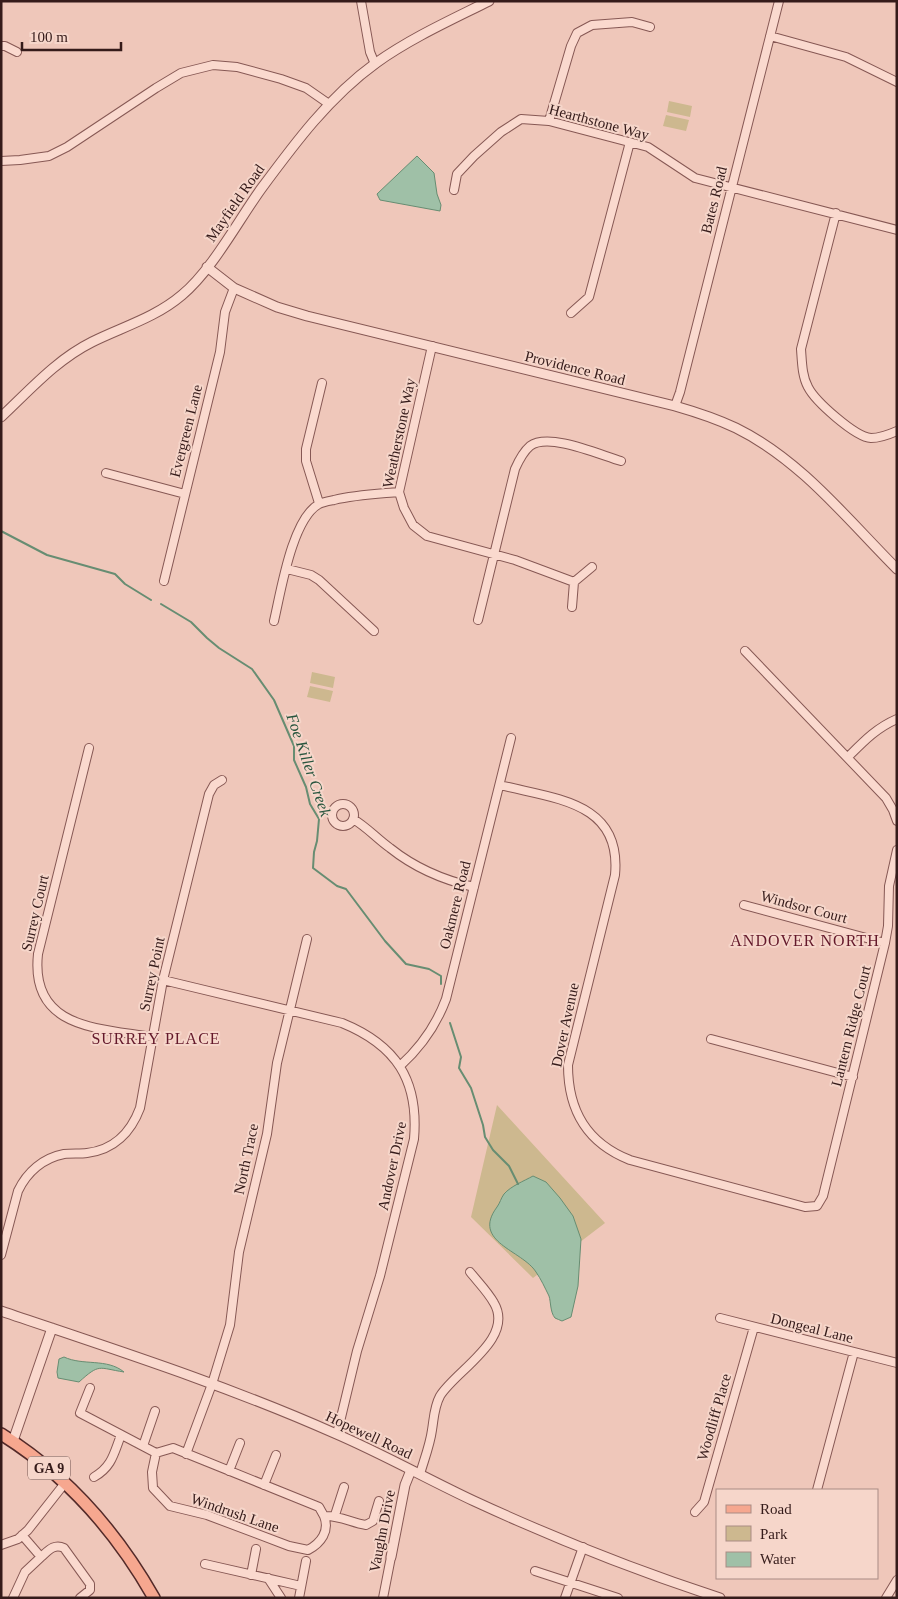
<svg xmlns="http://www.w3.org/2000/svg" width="898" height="1599" font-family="'Times New Roman',serif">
<rect width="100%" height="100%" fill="#efc7ba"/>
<path fill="#cdb88f" d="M 669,101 L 692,106 L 690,117 L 667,112 Z
M 666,115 L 689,120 L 686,131 L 663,126 Z
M 312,672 L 335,677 L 333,688 L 310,683 Z
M 310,686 L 333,691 L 330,702 L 307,697 Z
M 497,1105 L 605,1223 L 533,1278 L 471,1217 Z"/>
<path fill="#9fc0a7" stroke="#678d72" d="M 417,156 L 434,173 L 437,194 L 441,205 L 440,211 L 380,200 L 377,194 Z
M 533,1176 L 546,1182 L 560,1198 L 573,1216 L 581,1239 L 578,1286 L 571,1317 L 562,1321 C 560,1320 557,1319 555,1318 C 550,1312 551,1302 549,1296 C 545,1288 541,1279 536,1272 C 522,1250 471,1242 497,1207 C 500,1203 501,1198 504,1194 C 511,1186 524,1181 533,1176 Z
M 64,1357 C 83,1366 107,1358 124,1372 C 98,1368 100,1363 79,1382 L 58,1378 L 57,1372 L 59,1359 Z"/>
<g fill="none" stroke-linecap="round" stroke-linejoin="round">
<path stroke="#678d72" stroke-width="2" d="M 1,531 L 47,555 L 115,574 L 125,584 L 151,600
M 161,604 L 191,622 L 207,638 L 219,648 L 252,669 L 274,700 L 294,746 L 294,760 L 306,787 L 310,804 L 319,819 L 317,841 L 314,852 L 313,868 L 337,886 L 346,889 L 385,941 L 406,964 L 429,969 L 441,976 L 441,984
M 450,1023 L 461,1057 L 459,1068 L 471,1088 L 483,1125 L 485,1137 L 493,1150 L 509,1166 L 518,1184"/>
<g stroke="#865854" stroke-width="10">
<path id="minor" d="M 361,1 L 370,52 L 375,64
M 770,36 L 846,57 L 897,82
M 1,46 L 5,46 L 17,52
M 549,121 L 571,46 L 577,33 L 592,25 L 632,22 L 650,27
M 1,161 L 20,160 L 49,156 L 67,147 L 156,88 L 181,73 L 213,65 L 237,67 L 281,79 L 306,88 L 329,104
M 454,190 L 457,174 L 474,156 L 501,132 L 521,119 L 549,121 L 648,147 L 695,178 L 897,230
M 836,213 L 801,349 C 802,362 802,376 808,387 C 815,401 855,437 871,438 C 880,438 888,435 897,431
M 571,313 L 589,297 L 630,142
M 432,346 L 399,492 L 404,508 L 413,525 L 427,536 L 515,560 L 574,582
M 675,406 L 680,392 L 779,1
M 106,473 L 185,494
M 319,503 L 306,461 L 306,449 L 322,383
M 287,569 L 311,575 L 319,580 L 374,631
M 164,581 L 220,352 L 225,312 L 234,288
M 572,607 L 574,582 L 592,567
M 478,620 L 515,469 C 519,460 523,452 530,446 C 549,432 600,455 621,461
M 274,621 C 281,591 292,519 319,504 C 323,502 329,501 334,500 C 355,495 377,494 399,492
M 745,651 L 886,798 L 893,810 L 897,821
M 89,748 L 38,954 C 30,1029 98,1028 152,1037
M 848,757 C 863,742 876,728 897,719
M 500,785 C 554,799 622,801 615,875 L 568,1065 C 568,1111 587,1143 630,1160 L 805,1207 L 817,1206 L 823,1196 L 885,943 L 888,926 L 889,886 L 897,850
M332 815a11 11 0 1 1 22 0a11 11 0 1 1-22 0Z
M 353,819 C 367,827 377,839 390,848 C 415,868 443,880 474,887
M 744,905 L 885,943
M 163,980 L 342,1023 C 396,1045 419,1080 414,1139 L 380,1276 L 357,1351 L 337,1434
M 711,1039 L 853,1077
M 400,1066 C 421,1047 436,1026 446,999 L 511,738
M 1,1255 L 18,1191 C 27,1172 43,1158 64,1154 C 72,1153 80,1154 87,1153 C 114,1150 131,1132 140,1108 L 163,980 L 209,794 L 214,785 L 222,780
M 720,1318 L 897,1363
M 90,1388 L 80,1413 L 156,1453
M 143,1446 L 155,1411
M 186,1454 L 212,1384 L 230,1325 L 239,1252 L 267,1134 L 277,1063 L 307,939
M 229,1471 L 240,1443
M 420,1474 C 424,1460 430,1445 432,1430 C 434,1418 434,1407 440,1396 C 455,1371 515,1339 494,1303 C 488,1292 478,1282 470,1272
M 94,1477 C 112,1467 114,1453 121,1435
M 264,1485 L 276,1455
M 817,1490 L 854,1352
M 695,1512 L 704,1502 L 754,1327
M 335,1515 L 344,1487
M 324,1516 C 330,1531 321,1543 308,1550 L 289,1546 L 207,1515 L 170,1506 L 153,1488 L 152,1472 L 156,1453 L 173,1448 L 319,1507 L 324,1516 C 339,1515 352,1523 366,1525 L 373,1521 L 379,1501
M 1,1545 L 18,1539 L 28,1530 L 65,1483
M 41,1557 C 48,1551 54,1543 64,1548 L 90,1584 L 90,1590 L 80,1598
M 205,1564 L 301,1586
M 535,1571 L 618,1598
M 251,1575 L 256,1549
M 268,1578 L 281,1598
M 13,1598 L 25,1572 L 41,1557 L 22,1535
M 299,1598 L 306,1561
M 383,1598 L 391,1557
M 565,1598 L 583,1547
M 886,1598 L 897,1580"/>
</g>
<g stroke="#865854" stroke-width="11">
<path id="tertiary" d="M 207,267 L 234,288 L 277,307 L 307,316 L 675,406 C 696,412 717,419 736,428 C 801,460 847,519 897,569
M 1,417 C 30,390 56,360 92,342 C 122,327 155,318 182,295 C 212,270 238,221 261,189 C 295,143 329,97 376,63 C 411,38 451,20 489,1
M 1,1311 C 113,1349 226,1385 334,1433 C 381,1453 427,1479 474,1501 C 554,1538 637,1571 720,1598
M 13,1441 L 52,1328
M 391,1557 L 405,1485 L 411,1470"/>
</g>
<g stroke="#532a29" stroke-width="14">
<path id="primary" d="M 1,1434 C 67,1475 116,1531 154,1598"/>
</g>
<use href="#minor" stroke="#fad9ce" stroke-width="8"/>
<use href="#tertiary" stroke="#fad9ce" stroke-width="9"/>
<use href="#primary" stroke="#f6a78f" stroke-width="11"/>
</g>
<g text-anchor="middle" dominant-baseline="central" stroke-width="4" stroke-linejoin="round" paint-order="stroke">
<rect fill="#f6d6ca" stroke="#6f534f" stroke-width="1" x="28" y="1456.5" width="42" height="23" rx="4"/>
<g font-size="14" font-weight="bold" fill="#351b1a">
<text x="49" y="1468">GA 9</text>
</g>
<g font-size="15" fill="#351b1a" stroke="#f6d6ca">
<text transform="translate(599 122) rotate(15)">Hearthstone Way</text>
<text transform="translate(714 200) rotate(-76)">Bates Road</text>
<text transform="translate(235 203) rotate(-55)">Mayfield Road</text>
<text transform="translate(575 368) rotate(14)">Providence Road</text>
<text transform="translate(186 431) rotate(-76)">Evergreen Lane</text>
<text transform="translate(399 433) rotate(-78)">Weatherstone Way</text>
<text transform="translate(455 905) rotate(-76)">Oakmere Road</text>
<text transform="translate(804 907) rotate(15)">Windsor Court</text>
<text transform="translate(35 913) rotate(-77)">Surrey Court</text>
<text transform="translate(152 974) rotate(-78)">Surrey Point</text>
<text transform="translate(565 1025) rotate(-78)">Dover Avenue</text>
<text transform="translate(851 1026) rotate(-76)">Lantern Ridge Court</text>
<text transform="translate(246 1159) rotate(-78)">North Trace</text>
<text transform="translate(392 1166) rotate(-78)">Andover Drive</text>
<text transform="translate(812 1328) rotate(14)">Dongeal Lane</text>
<text transform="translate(714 1417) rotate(-74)">Woodliff Place</text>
<text transform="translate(369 1435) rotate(25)">Hopewell Road</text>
<text transform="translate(235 1513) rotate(19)">Windrush Lane</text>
<text transform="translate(382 1531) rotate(-79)">Vaughn Drive</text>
</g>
<g font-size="16" font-style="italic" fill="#28553e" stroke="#f6d6ca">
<text transform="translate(309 765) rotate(71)">Foe Killer Creek</text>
</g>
<g font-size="16" letter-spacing="1" fill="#63182a" stroke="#f6d6ca">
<text x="805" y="940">ANDOVER NORTH</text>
<text x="156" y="1038">SURREY PLACE</text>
</g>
</g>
<rect width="898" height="1599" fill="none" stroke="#351b1a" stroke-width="5"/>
<rect x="716" y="1489" width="162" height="90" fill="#f6d6ca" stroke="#a98b84"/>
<rect x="726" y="1505" width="25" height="8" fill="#f6a78f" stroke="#a98b84"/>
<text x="760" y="1514" font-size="15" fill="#351b1a">Road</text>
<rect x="726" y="1526" width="25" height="15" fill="#cdb88f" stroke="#a98b84"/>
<text x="760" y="1539" font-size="15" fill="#351b1a">Park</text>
<rect x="726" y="1552" width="25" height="15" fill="#9fc0a7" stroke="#a98b84"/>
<text x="760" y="1564" font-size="15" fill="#351b1a">Water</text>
<path d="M22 42v8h99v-8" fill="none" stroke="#351b1a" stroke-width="2.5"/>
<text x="30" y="42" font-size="15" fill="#351b1a" stroke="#f6d6ca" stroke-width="4" paint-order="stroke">100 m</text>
</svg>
